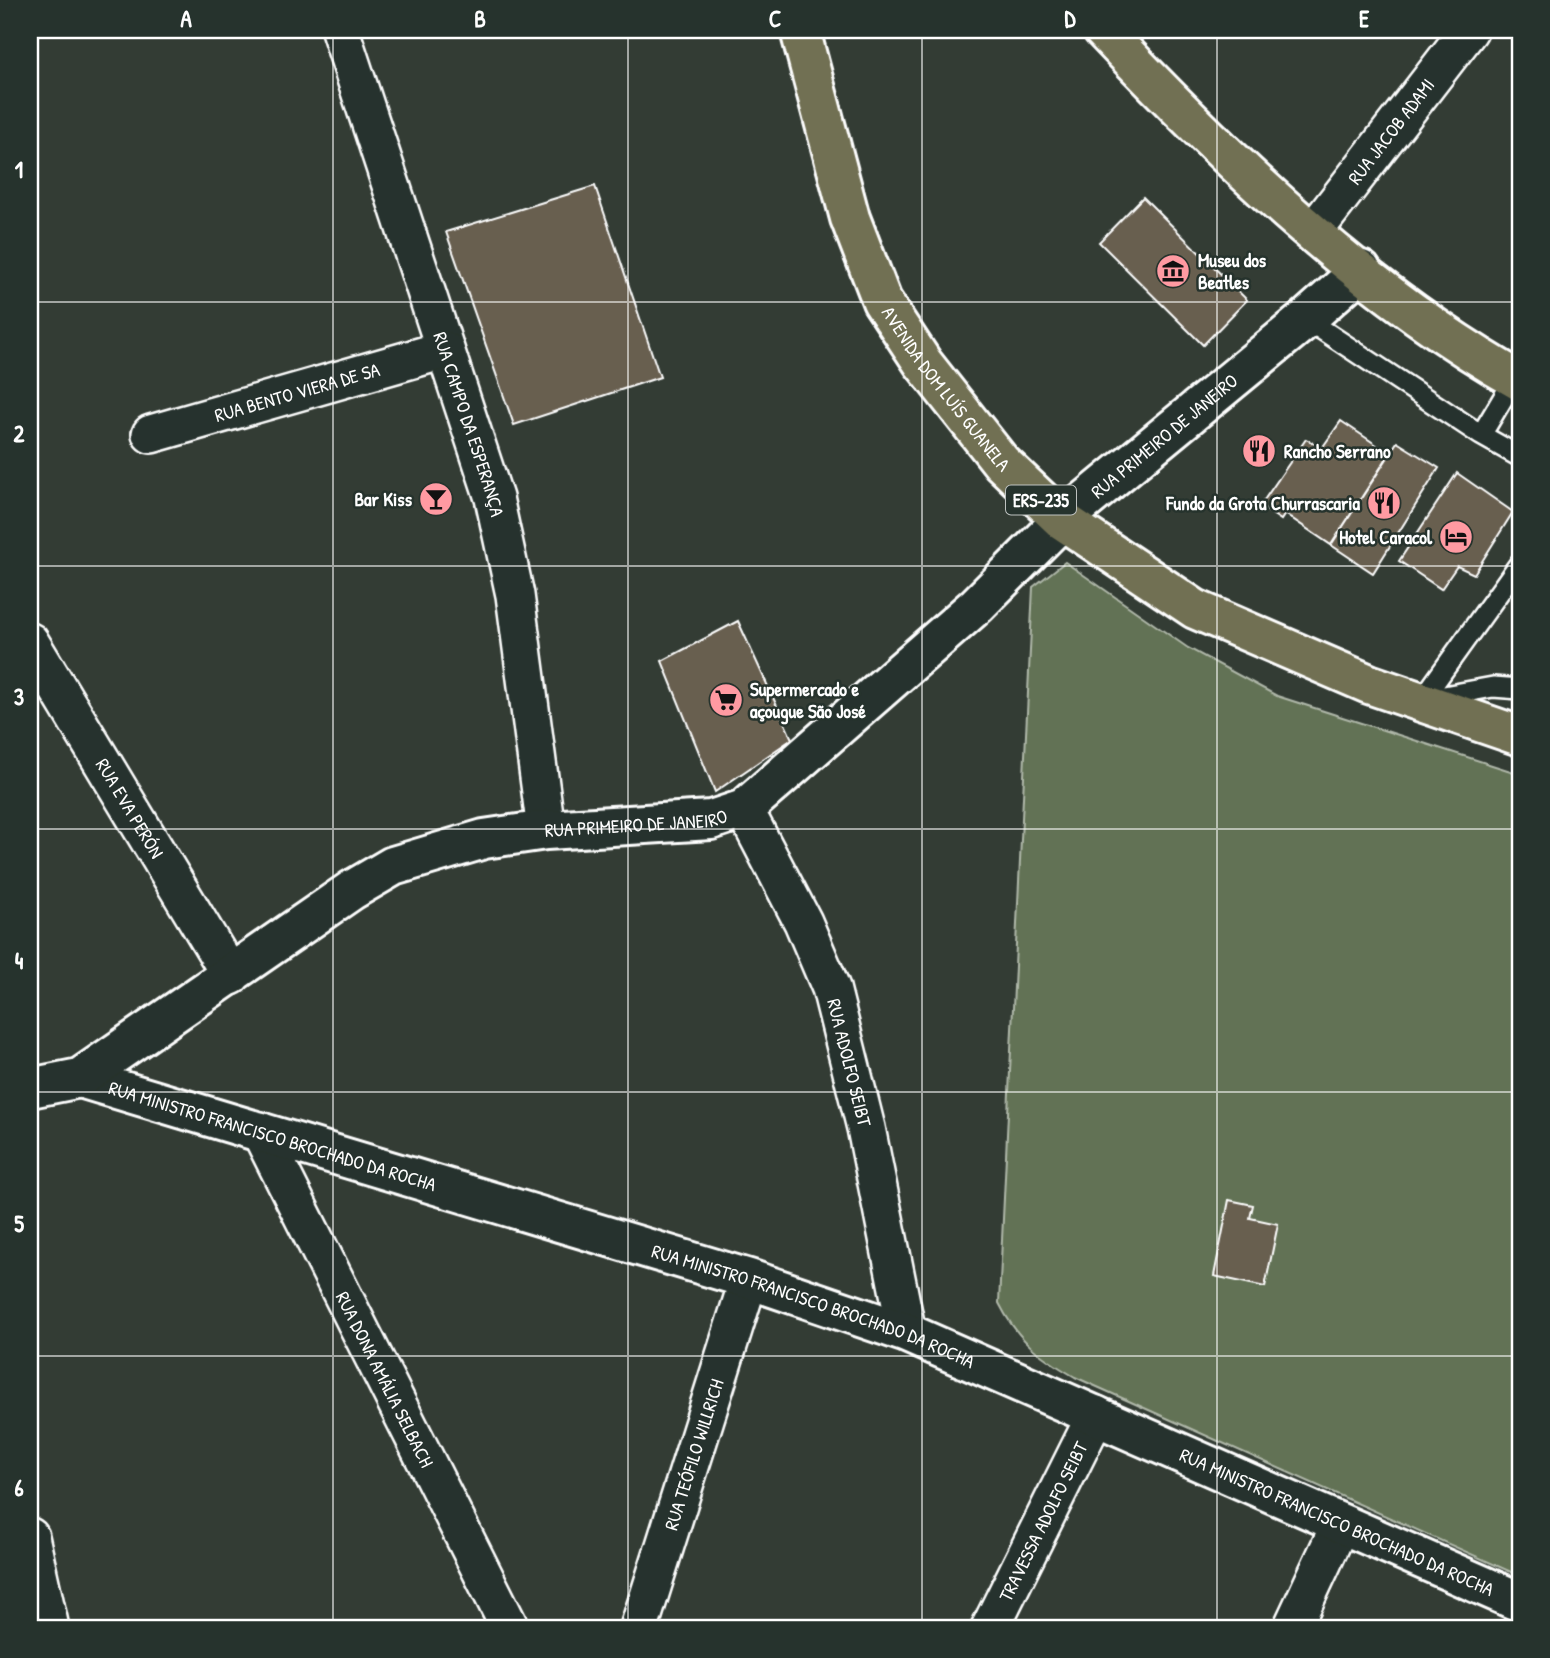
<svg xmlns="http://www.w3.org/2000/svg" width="1550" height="1658" font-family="'Patrick Hand',sans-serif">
<rect width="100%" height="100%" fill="#333c34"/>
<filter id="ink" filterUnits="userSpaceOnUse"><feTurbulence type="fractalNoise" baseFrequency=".0143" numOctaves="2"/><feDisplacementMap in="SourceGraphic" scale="14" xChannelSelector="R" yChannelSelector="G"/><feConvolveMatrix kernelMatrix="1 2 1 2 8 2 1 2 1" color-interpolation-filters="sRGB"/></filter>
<g filter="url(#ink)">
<path fill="#627254" stroke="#b0b8aa" stroke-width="2" d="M 1065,562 L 1188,648 L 1277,696 L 1520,774 L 1520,1576 L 1075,1377 C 1039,1356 1018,1341 999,1303 L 1033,587 Z"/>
<path fill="#675e50" stroke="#fff" stroke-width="2" d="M 595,186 L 660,377 L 514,425 L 446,232 Z
M 1143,197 L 1247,300 L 1203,345 L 1099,242 Z
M 1341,421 L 1390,454 L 1331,545 L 1285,514 L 1281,520 L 1260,506 L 1306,439 L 1322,448 Z
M 1397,442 L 1439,468 L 1373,573 L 1331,545 Z
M 1457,473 L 1513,512 L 1474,574 L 1457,566 L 1441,589 L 1399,561 Z
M 738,621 L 792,739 L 715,792 L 662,661 Z
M 1229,1200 L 1253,1205 L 1250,1218 L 1278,1224 L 1265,1287 L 1214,1276 Z"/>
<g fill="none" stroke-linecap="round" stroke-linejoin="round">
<g stroke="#fff" stroke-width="24">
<path id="service" d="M 1306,319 L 1481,435
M 1515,378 L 1481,435 L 1520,457
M 1433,698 L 1493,687 L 1520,689
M 1422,700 L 1520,563"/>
</g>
<g stroke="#fff" stroke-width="42">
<g id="minor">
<path id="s1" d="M 340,30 L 494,498 L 515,595 L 546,830"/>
<path id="s2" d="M 1314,231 L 1469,30"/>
<path id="s3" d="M 151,434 L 444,350"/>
<path id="s4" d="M 30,642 L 231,976"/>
<path id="s5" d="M 744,809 L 803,922 L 831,988 L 866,1128 L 907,1333"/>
<path id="s6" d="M 260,1131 L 510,1628"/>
<path d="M 30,1537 L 50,1628"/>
<path id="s7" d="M 639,1628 L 749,1279"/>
<path id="s8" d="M 990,1628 L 1096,1415"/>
<path d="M 1292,1628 L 1340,1525"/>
</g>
</g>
<g stroke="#fff" stroke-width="44">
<g id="tertiary">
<path id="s9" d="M 80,1078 L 749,1279 L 907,1333 L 1520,1602"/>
<path id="s10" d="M 30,1088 L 80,1078 L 352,890 L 393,866 L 484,839 L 546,830 L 711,820 L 744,809 L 977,605 L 1062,520 L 1306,319 L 1361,270"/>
</g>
</g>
<g stroke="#fff" stroke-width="44">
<g id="primary">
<path id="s11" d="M 800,30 L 850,218 L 882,301 L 923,363 L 1001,462 L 1062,520 L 1195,609 L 1369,684 L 1520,736"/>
<path d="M 1103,30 C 1225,159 1365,294 1520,381"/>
</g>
</g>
<use href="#service" stroke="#26332d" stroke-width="19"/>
<use href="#minor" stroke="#26332d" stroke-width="37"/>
<use href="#tertiary" stroke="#26332d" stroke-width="38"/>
<use href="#primary" stroke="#716f52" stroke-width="38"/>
</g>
</g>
<path fill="none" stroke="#fff" stroke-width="2" stroke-opacity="0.55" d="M 333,30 L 333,1628M 628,30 L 628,1628M 922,30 L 922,1628M 1217,30 L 1217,1628M 30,302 L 1520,302M 30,566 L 1520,566M 30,829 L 1520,829M 30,1092 L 1520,1092M 30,1356 L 1520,1356"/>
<defs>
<g id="museum-disc" transform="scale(1.75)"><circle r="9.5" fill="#ff9aa2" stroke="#26332d"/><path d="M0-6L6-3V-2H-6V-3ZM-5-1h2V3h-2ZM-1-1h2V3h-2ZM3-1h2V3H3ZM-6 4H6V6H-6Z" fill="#111"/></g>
<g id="restaurant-disc" transform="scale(1.75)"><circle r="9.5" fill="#ff9aa2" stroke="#26332d"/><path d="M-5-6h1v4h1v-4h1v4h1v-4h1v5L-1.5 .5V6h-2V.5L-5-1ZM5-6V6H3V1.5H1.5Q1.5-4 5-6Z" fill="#111"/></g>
<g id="bar-disc" transform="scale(1.75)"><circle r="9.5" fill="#ff9aa2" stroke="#26332d"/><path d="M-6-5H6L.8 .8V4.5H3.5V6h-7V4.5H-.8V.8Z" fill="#111"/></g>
<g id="hotel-disc" transform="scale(1.75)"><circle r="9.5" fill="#ff9aa2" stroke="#26332d"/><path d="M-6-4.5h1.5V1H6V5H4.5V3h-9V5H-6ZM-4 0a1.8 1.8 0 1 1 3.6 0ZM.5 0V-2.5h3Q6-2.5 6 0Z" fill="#111"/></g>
<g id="supermarket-disc" transform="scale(1.75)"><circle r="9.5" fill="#ff9aa2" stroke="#26332d"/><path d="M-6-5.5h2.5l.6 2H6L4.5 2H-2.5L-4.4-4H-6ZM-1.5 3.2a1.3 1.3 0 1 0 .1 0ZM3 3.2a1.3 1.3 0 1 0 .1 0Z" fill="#111"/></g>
</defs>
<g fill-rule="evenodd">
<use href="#museum-disc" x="1173" y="271"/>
<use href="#restaurant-disc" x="1259" y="451"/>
<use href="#bar-disc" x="436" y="499"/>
<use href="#restaurant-disc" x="1384" y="503"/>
<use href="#hotel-disc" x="1456" y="537"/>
<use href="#supermarket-disc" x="726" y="700"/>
</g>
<g text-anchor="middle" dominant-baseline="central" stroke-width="5" stroke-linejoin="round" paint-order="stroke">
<rect fill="#26332d" stroke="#bec2c0" stroke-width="2" x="1006" y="485.5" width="70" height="29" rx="5"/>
<g font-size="18" font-weight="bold" fill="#fff">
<text x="1041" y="500">ERS-235</text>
</g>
<g font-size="19" fill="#fff" stroke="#26332d">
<text stroke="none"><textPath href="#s2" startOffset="126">RUA JACOB ADAMI</textPath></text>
<text stroke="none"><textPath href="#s11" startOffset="392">AVENIDA DOM LUÍS GUANELA</textPath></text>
<text stroke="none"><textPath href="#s3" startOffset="152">RUA BENTO VIERA DE SA</textPath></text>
<text stroke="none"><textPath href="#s1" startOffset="415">RUA CAMPO DA ESPERANÇA</textPath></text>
<text stroke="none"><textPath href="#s10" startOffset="1349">RUA PRIMEIRO DE JANEIRO</textPath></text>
<text stroke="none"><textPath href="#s4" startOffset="194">RUA EVA PERÓN</textPath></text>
<text stroke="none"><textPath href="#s10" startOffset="677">RUA PRIMEIRO DE JANEIRO</textPath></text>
<text stroke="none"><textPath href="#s5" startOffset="276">RUA ADOLFO SEIBT</textPath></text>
<text stroke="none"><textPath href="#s9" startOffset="201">RUA MINISTRO FRANCISCO BROCHADO DA ROCHA</textPath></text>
<text stroke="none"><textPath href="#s9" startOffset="768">RUA MINISTRO FRANCISCO BROCHADO DA ROCHA</textPath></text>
<text stroke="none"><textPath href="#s6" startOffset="278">RUA DONA AMÁLIA SELBACH</textPath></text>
<text stroke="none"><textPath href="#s7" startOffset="182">RUA TEÓFILO WILLRICH</textPath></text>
<text stroke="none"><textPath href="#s8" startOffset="119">TRAVESSA ADOLFO SEIBT</textPath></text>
<text stroke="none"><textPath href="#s9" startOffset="1335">RUA MINISTRO FRANCISCO BROCHADO DA ROCHA</textPath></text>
</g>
<g font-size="19" font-weight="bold" fill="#fff" stroke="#26332d" text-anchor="start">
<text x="1198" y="260">Museu dos<tspan x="1198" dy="22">Beatles</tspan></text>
<text x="1284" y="451">Rancho Serrano</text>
<text x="412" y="499" text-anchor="end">Bar Kiss</text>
<text x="1360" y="503" text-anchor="end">Fundo da Grota Churrascaria</text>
<text x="1432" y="537" text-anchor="end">Hotel Caracol</text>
<text x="750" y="689">Supermercado e<tspan x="750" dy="22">açougue São José</tspan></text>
</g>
</g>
<rect width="1550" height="1658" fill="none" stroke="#26332d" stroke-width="77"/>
<rect x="38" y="38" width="1474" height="1582" fill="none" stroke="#fff" stroke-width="2.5"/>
<g font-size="23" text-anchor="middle" font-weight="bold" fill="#fff">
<text x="186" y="27">A</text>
<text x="480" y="27">B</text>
<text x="775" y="27">C</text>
<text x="1070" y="27">D</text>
<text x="1364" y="27">E</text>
<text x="19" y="178">1</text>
<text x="19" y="442">2</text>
<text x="19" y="705">3</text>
<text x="19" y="969">4</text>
<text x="19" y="1232">5</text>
<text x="19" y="1496">6</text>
</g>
</svg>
